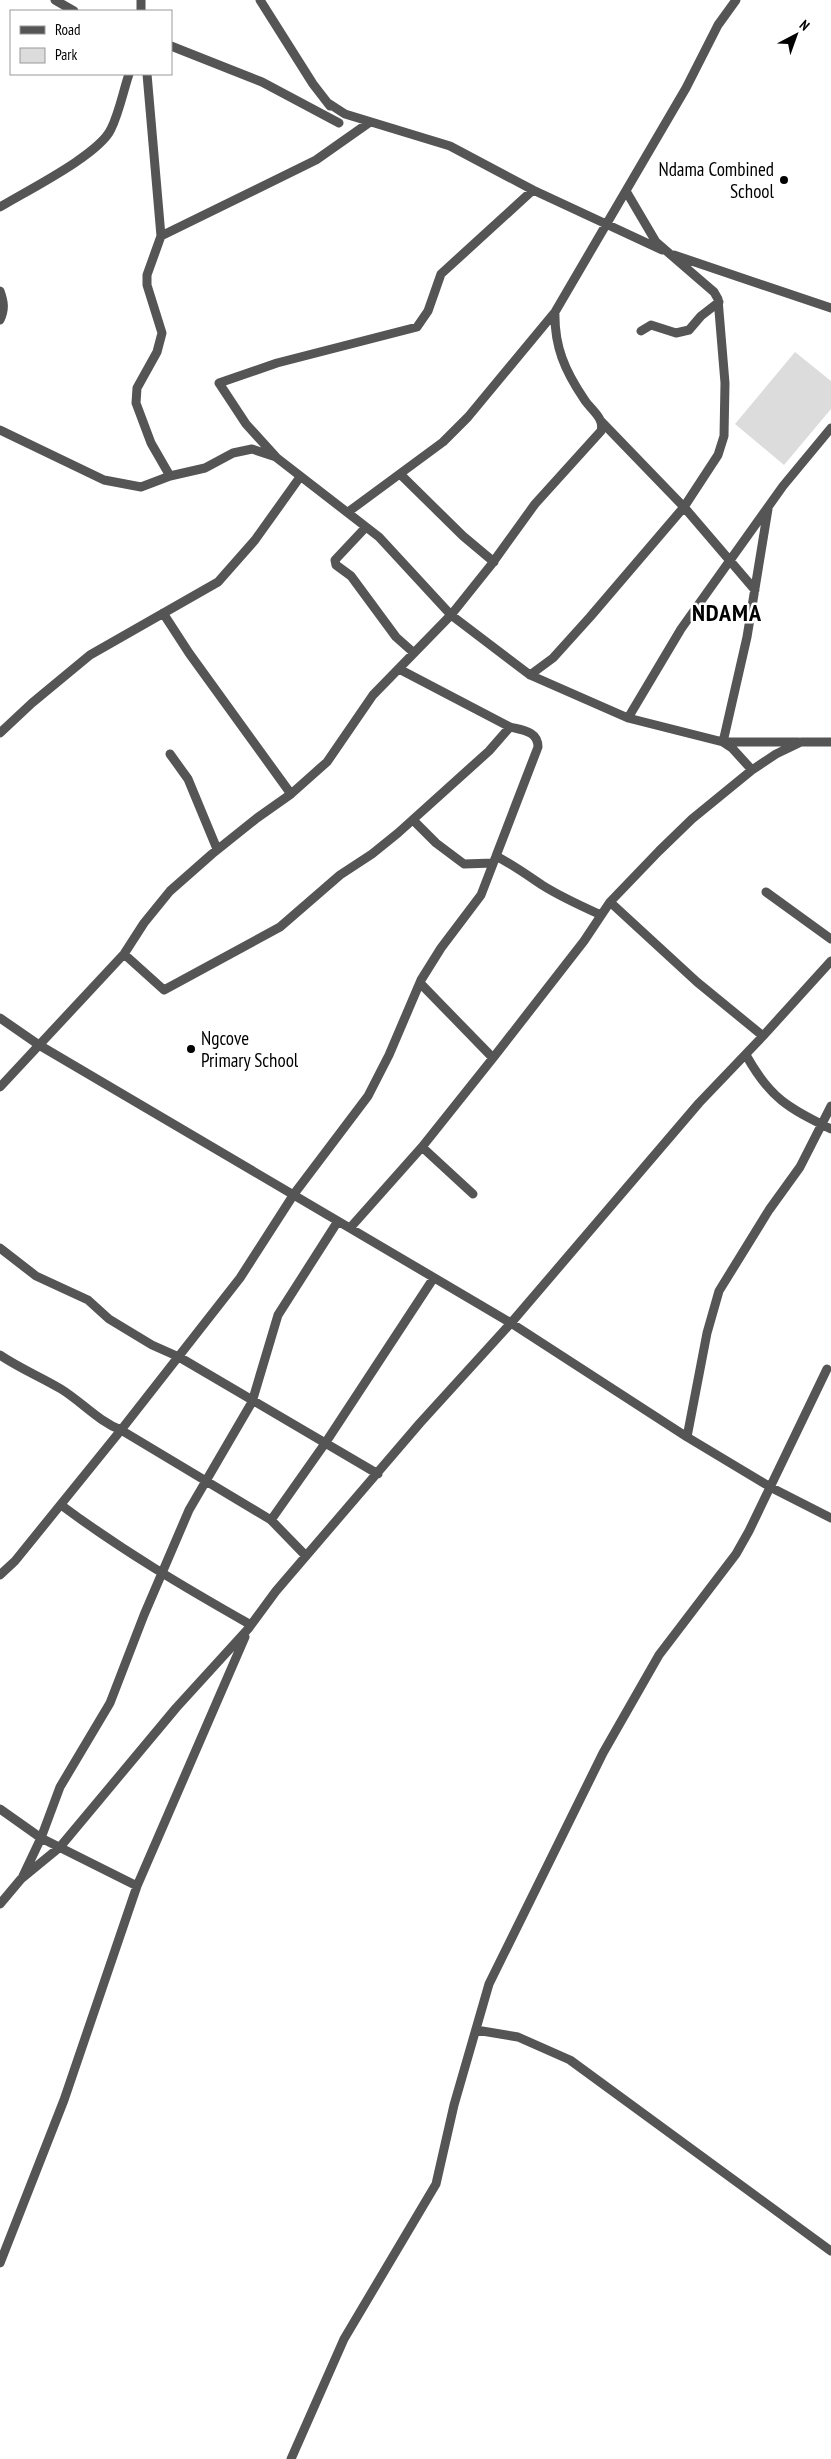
<svg xmlns="http://www.w3.org/2000/svg" width="831" height="2459" font-family="'PT Sans Narrow',sans-serif">
<rect width="100%" height="100%" fill="#fff"/>
<path fill="#dcdcdc" d="M 795,352 L 831,381 L 831,409 L 784,465 L 735,424 Z"/>
<g fill="none" stroke-linecap="round" stroke-linejoin="round">
<path stroke="#555" stroke-width="9" d="M 55,0 L 74,11
M 260,0 L 313,84 L 330,106
M 141,11 L 141,0
M 171,46 L 262,82 L 339,123
M 147,74 L 161,236 L 147,275 L 147,285 L 162,333 L 157,352 L 137,388 L 136,403 L 151,443 L 170,476
M 328,103 L 345,114 L 450,146 L 533,190 L 662,250
M 533,190 L 441,274 L 428,311 L 417,327 L 277,363 L 219,383 L 246,424 L 277,458 L 379,537 L 451,615 L 530,675 L 628,718 L 723,742 L 732,748 L 752,770
M 0,207 C 26,191 99,155 111,129 C 119,113 123,92 129,74
M 161,236 L 316,160 L 370,122
M 674,255 L 831,308
M 0,291 C 4,302 5,309 0,320
M 641,331 L 651,325 L 676,333 L 689,330 L 701,316 L 719,302
M 601,421 L 684,507 L 755,590
M 0,430 L 104,480 L 141,487 L 170,476 L 205,468 L 233,453 L 252,449 L 276,457
M 400,474 L 463,536 L 494,562
M 768,509 L 747,637 L 723,742 L 798,742
M 348,512 L 443,442 L 468,417 L 555,312 L 686,88 L 718,25 L 736,0
M 366,527 L 335,560 L 336,565 L 351,576 L 396,637 L 414,653
M 163,613 L 189,653 L 291,794
M 530,675 L 553,658 L 590,617 L 684,507 L 718,455 L 724,436 L 725,383 L 718,299 L 714,292 L 656,242 L 626,191
M 628,718 L 681,629 L 783,486 L 831,428
M 0,733 L 32,703 L 90,655 L 218,582 L 255,540 L 300,477
M 170,754 L 188,779 L 217,849
M 413,820 L 436,843 L 464,864 L 493,863
M 496,856 C 513,865 527,875 542,885 C 561,897 581,906 601,915
M 766,892 L 831,939
M 610,902 L 697,982 L 763,1036
M 124,954 L 164,990 L 280,927 L 340,875 L 372,854 L 398,833 L 489,751 L 510,727
M 420,983 L 493,1058
M 0,1018 L 39,1045 L 511,1323 L 687,1437 L 772,1488 L 831,1518
M 746,1055 C 770,1098 788,1108 831,1129
M 0,1087 L 124,954 L 144,923 L 170,891 L 212,854 L 257,818 L 291,794 L 327,762 L 373,695 L 451,615 L 491,565 L 535,504 L 601,431 C 605,418 590,409 584,399 C 565,371 554,346 555,312
M 422,1147 L 473,1194
M 350,1228 L 422,1147 L 493,1058 L 584,941 L 610,902 L 659,851 L 692,819 L 752,770 L 776,754 L 801,742 L 831,742
M 0,1248 L 36,1276 L 88,1300 L 109,1319 L 152,1345 L 179,1357 L 378,1474
M 0,1355 C 19,1368 41,1377 61,1389 C 82,1402 98,1421 121,1430 L 271,1520 L 306,1556
M 687,1437 L 707,1333 L 719,1291 L 769,1210 L 800,1167 L 831,1106
M 61,1505 C 123,1551 184,1587 251,1625
M 271,1520 L 326,1442 L 433,1279
M 0,1575 L 15,1561 L 121,1430 L 240,1278 L 294,1194 L 368,1096 L 389,1055 L 421,980 L 441,948 L 481,895 L 538,747 C 538,731 522,730 510,727 L 399,669
M 0,1809 L 41,1838 L 137,1886
M 23,1876 L 41,1838 L 60,1787 L 110,1703 L 144,1615 L 189,1510 L 252,1402 L 278,1315 L 338,1221
M 0,1904 L 21,1879 L 60,1847 L 176,1708 L 248,1629 L 276,1591 L 420,1423 L 511,1323 L 699,1103 L 763,1036 L 831,961
M 476,2030 L 518,2037 L 570,2060 L 831,2251
M 0,2263 L 64,2100 L 137,1886 L 245,1637
M 291,2459 L 344,2339 L 436,2184 L 454,2105 L 489,1984 L 603,1753 L 659,1655 L 736,1554 L 749,1531 L 827,1369"/>
</g>
<g fill="#000" stroke="#fff" stroke-width="2">
<circle cx="784" cy="180" r="5"/>
<circle cx="191" cy="1049" r="5"/>
</g>
<g text-anchor="middle" dominant-baseline="central" stroke-width="5" stroke-linejoin="round" paint-order="stroke">
<g font-size="19" fill="#000" stroke="#fff" text-anchor="end">
<text x="774" y="169">Ndama Combined<tspan x="774" dy="22">School</tspan></text>
<text x="201" y="1038" text-anchor="start">Ngcove<tspan x="201" dy="22">Primary School</tspan></text>
</g>
<g font-size="24" font-weight="bold" letter-spacing="1" fill="#000" stroke="#fff">
<text x="727" y="612">NDAMA</text>
</g>
</g>
<rect x="10" y="10" width="162" height="65" fill="#ffffff" stroke="#999999"/>
<rect x="20" y="26" width="25" height="8" fill="#555555" stroke="#999999"/>
<text x="55" y="35" font-size="15" fill="#000000">Road</text>
<rect x="20" y="48" width="25" height="15" fill="#dcdcdc" stroke="#999999"/>
<text x="55" y="60" font-size="15" fill="#000000">Park</text>
<g transform="translate(796 35) rotate(41)" stroke="#ffffff" stroke-width="4" paint-order="stroke">
<path d="M0-4L9 19L0 12L-9 19Z" fill="#000000"/>
<text y="-8" font-size="14" font-weight="bold" text-anchor="middle" fill="#000000">N</text>
</g>
</svg>
